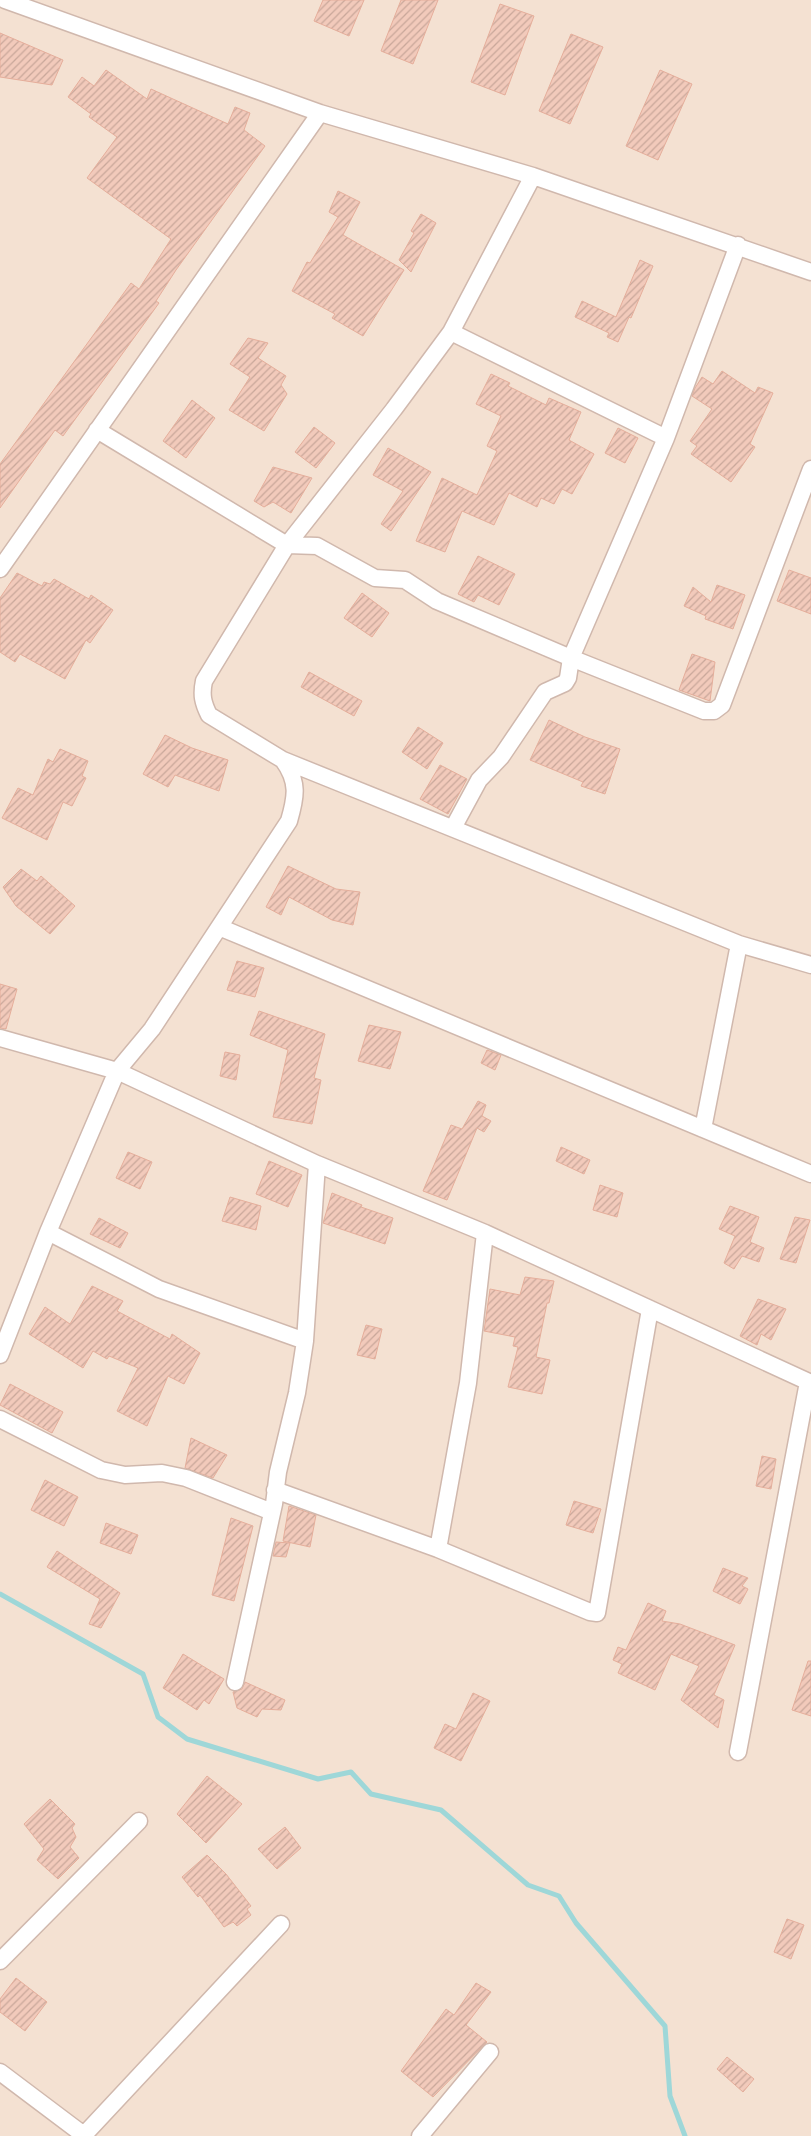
<svg xmlns="http://www.w3.org/2000/svg" width="811" height="2136" font-family="Mulish,sans-serif">
<defs>
<pattern id="building-hatch" width="6" height="6" patternUnits="userSpaceOnUse" patternTransform="scale(1.25)"><rect width="6" height="6" fill="#f2cabb"/><path d="M-1 1l2-2M0 6l6-6M5 7l2-2" fill="none" stroke="#c9a79a"/></pattern>
</defs>
<rect width="100%" height="100%" fill="#fdf0e4"/>
<path fill="#f4e1d2" d="M 0,0 L 811,0 L 811,2136 L 0,2136 Z"/>
<g fill="none" stroke-linecap="round" stroke-linejoin="round">
<path stroke="#9ed7d8" stroke-width="5" d="M 0,1594 L 143,1674 L 158,1717 L 187,1739 L 318,1779 L 351,1772 L 371,1794 L 441,1810 L 528,1885 L 559,1896 L 576,1923 L 665,2026 L 670,2096 L 685,2136"/>
</g>
<path fill="url(#building-hatch)" stroke="#e5ae9b" d="M 323,0 L 364,0 L 349,36 L 314,21 Z
M 401,0 L 438,0 L 413,64 L 381,51 Z
M 500,4 L 534,16 L 505,95 L 471,82 Z
M 0,33 L 63,60 L 52,85 L 0,77 Z
M 571,34 L 603,47 L 570,124 L 539,111 Z
M 106,70 L 147,99 L 151,89 L 228,124 L 235,107 L 250,113 L 244,130 L 265,146 L 176,270 L 156,301 L 159,303 L 63,436 L 55,430 L 0,508 L 0,464 L 131,283 L 139,289 L 171,239 L 87,178 L 117,137 L 89,117 L 91,114 L 68,97 L 82,77 L 94,86 Z
M 660,70 L 692,84 L 658,160 L 626,146 Z
M 338,191 L 360,202 L 343,235 L 404,270 L 363,336 L 332,318 L 335,314 L 292,291 L 307,262 L 310,263 L 338,217 L 329,212 Z
M 421,214 L 436,223 L 411,272 L 399,260 L 414,233 L 411,231 Z
M 640,260 L 653,266 L 631,318 L 629,317 L 618,342 L 607,337 L 609,333 L 575,317 L 582,301 L 616,317 Z
M 248,338 L 268,343 L 258,358 L 286,376 L 281,385 L 287,394 L 264,431 L 229,410 L 250,377 L 230,364 Z
M 722,371 L 755,393 L 758,387 L 773,393 L 750,444 L 755,447 L 731,482 L 691,454 L 697,446 L 690,441 L 712,409 L 692,396 L 695,388 L 702,377 L 713,384 Z
M 491,374 L 510,383 L 508,386 L 546,405 L 549,398 L 581,412 L 569,440 L 594,454 L 572,494 L 562,489 L 554,504 L 541,498 L 537,507 L 509,493 L 494,525 L 462,511 L 445,552 L 416,541 L 442,478 L 477,495 L 497,451 L 487,446 L 501,416 L 476,404 Z
M 192,400 L 215,418 L 186,458 L 163,441 Z
M 314,427 L 335,443 L 316,468 L 295,452 Z
M 618,428 L 638,438 L 625,463 L 605,453 Z
M 388,448 L 431,472 L 391,531 L 381,524 L 403,491 L 373,475 Z
M 273,467 L 312,478 L 291,513 L 273,502 L 264,507 L 254,501 Z
M 478,556 L 515,574 L 499,605 L 478,595 L 474,602 L 458,594 Z
M 789,570 L 811,578 L 811,614 L 777,601 Z
M 17,573 L 42,586 L 44,582 L 50,584 L 54,579 L 89,599 L 91,595 L 113,610 L 90,643 L 86,640 L 65,679 L 20,654 L 15,662 L 0,652 L 0,598 Z
M 717,585 L 745,595 L 733,629 L 705,619 L 706,616 L 684,606 L 693,587 L 711,602 Z
M 362,593 L 389,613 L 372,637 L 344,618 Z
M 692,654 L 715,662 L 710,701 L 679,690 Z
M 309,672 L 362,701 L 354,716 L 301,687 Z
M 549,720 L 585,737 L 620,749 L 605,794 L 581,786 L 583,782 L 530,760 Z
M 418,727 L 443,743 L 427,769 L 402,752 Z
M 165,735 L 192,748 L 228,760 L 219,791 L 175,775 L 168,787 L 143,774 Z
M 60,749 L 88,761 L 82,776 L 86,778 L 72,806 L 63,802 L 47,840 L 2,818 L 18,788 L 33,795 L 48,759 L 53,762 Z
M 440,765 L 467,779 L 448,814 L 420,799 Z
M 288,866 L 336,889 L 360,892 L 353,925 L 332,920 L 289,897 L 281,915 L 266,907 Z
M 21,869 L 37,881 L 41,876 L 75,906 L 50,934 L 16,906 L 3,887 Z
M 237,961 L 264,968 L 255,997 L 227,990 Z
M 0,984 L 17,989 L 6,1029 L 0,1028 Z
M 259,1011 L 325,1034 L 314,1078 L 321,1080 L 312,1124 L 273,1117 L 288,1050 L 250,1035 Z
M 369,1025 L 401,1032 L 390,1069 L 358,1061 Z
M 487,1050 L 501,1055 L 495,1070 L 481,1063 Z
M 225,1052 L 240,1055 L 236,1080 L 220,1076 Z
M 478,1101 L 486,1105 L 482,1116 L 491,1121 L 484,1132 L 477,1128 L 447,1200 L 423,1191 L 451,1125 L 462,1129 Z
M 561,1147 L 590,1160 L 584,1174 L 556,1161 Z
M 128,1152 L 152,1162 L 140,1189 L 116,1178 Z
M 269,1161 L 302,1175 L 288,1207 L 256,1194 Z
M 600,1185 L 623,1193 L 617,1217 L 593,1210 Z
M 332,1193 L 362,1205 L 361,1207 L 393,1218 L 385,1244 L 323,1223 Z
M 230,1197 L 261,1206 L 256,1230 L 222,1221 Z
M 730,1206 L 759,1217 L 750,1242 L 764,1248 L 759,1262 L 742,1256 L 734,1269 L 724,1263 L 735,1236 L 719,1229 Z
M 795,1217 L 810,1220 L 796,1263 L 780,1259 Z
M 99,1218 L 128,1233 L 120,1248 L 90,1234 Z
M 525,1277 L 554,1281 L 549,1303 L 547,1303 L 536,1357 L 550,1360 L 542,1394 L 508,1387 L 518,1347 L 513,1346 L 515,1337 L 484,1331 L 490,1289 L 520,1295 Z
M 92,1286 L 123,1301 L 117,1311 L 170,1339 L 172,1334 L 200,1353 L 184,1384 L 168,1376 L 147,1426 L 117,1411 L 138,1368 L 109,1356 L 107,1359 L 93,1351 L 83,1368 L 29,1334 L 45,1307 L 70,1324 Z
M 758,1299 L 786,1309 L 771,1340 L 761,1334 L 757,1345 L 740,1336 Z
M 366,1325 L 382,1329 L 375,1359 L 357,1355 Z
M 10,1384 L 63,1412 L 52,1433 L 0,1405 Z
M 191,1438 L 227,1455 L 213,1478 L 185,1468 Z
M 762,1456 L 776,1459 L 771,1489 L 756,1486 Z
M 45,1480 L 78,1497 L 64,1526 L 31,1510 Z
M 574,1501 L 601,1509 L 593,1533 L 566,1525 Z
M 289,1506 L 316,1515 L 310,1547 L 283,1541 Z
M 231,1518 L 253,1526 L 234,1601 L 212,1595 Z
M 106,1523 L 138,1535 L 131,1554 L 100,1543 Z
M 276,1542 L 290,1543 L 286,1557 L 273,1556 Z
M 57,1551 L 120,1593 L 101,1628 L 89,1624 L 100,1599 L 47,1567 Z
M 723,1568 L 748,1578 L 742,1586 L 748,1589 L 740,1604 L 713,1591 Z
M 648,1603 L 666,1611 L 662,1621 L 680,1624 L 735,1645 L 714,1695 L 724,1700 L 718,1728 L 681,1700 L 699,1666 L 671,1654 L 655,1690 L 618,1673 L 622,1664 L 613,1660 L 618,1647 L 626,1650 Z
M 183,1654 L 224,1679 L 209,1704 L 204,1700 L 197,1710 L 163,1688 Z
M 808,1661 L 811,1661 L 811,1716 L 792,1710 Z
M 245,1682 L 285,1700 L 281,1710 L 262,1709 L 257,1717 L 237,1708 L 233,1692 L 242,1689 Z
M 473,1693 L 490,1701 L 461,1761 L 434,1748 L 445,1724 L 456,1729 Z
M 207,1776 L 242,1804 L 206,1843 L 177,1814 Z
M 50,1799 L 75,1824 L 72,1828 L 76,1837 L 70,1847 L 79,1858 L 58,1879 L 37,1860 L 44,1849 L 24,1824 Z
M 285,1827 L 301,1848 L 277,1869 L 258,1849 Z
M 207,1855 L 226,1874 L 251,1906 L 247,1909 L 251,1915 L 237,1926 L 233,1922 L 224,1927 L 200,1895 L 198,1897 L 182,1877 Z
M 787,1919 L 804,1925 L 791,1959 L 774,1952 Z
M 16,1978 L 47,2002 L 25,2031 L 0,2012 L 0,1999 Z
M 476,1983 L 491,1992 L 466,2025 L 487,2042 L 433,2097 L 401,2071 L 446,2009 L 454,2015 Z
M 727,2057 L 754,2079 L 743,2092 L 717,2069 Z"/>
<g fill="none" stroke-linecap="round" stroke-linejoin="round">
<g stroke="#d0b8ad" stroke-width="19">
<path id="minor" d="M 5,0 L 320,113 L 533,176 L 811,272
M 451,332 L 666,438
M 97,430 L 287,545 L 317,546 L 375,578 L 405,580 L 437,601 L 571,658 L 704,711 L 714,711 L 722,705 L 811,469
M 0,569 L 320,113
M 283,760 L 739,944 L 811,965
M 453,828 L 479,780 L 501,757 L 545,692 L 565,683 L 568,678 L 571,658 L 666,438 L 738,245
M 219,927 L 811,1174
M 0,1038 L 117,1071 L 317,1164 L 485,1233 L 811,1383
M 703,1129 L 739,944
M 48,1232 L 159,1289 L 305,1341
M 0,1355 L 48,1232 L 117,1071 L 152,1029 L 289,821 C 296,797 299,782 283,760 L 209,715 C 203,703 201,695 204,681 L 287,545 L 394,409 L 451,332 L 533,176
M 0,1419 L 101,1470 L 125,1475 L 162,1473 L 186,1478 L 272,1512
M 275,1490 L 438,1549 L 590,1612 L 597,1613 L 650,1309
M 438,1549 L 468,1383 L 485,1233
M 235,1682 L 274,1504 L 278,1472 L 297,1393 L 305,1341 L 317,1164
M 738,1752 L 808,1382
M 0,1961 L 139,1821
M 0,2072 L 85,2136
M 84,2135 L 281,1924
M 420,2136 L 490,2052"/>
</g>
<use href="#minor" stroke="#fff" stroke-width="16"/>
</g>
</svg>
